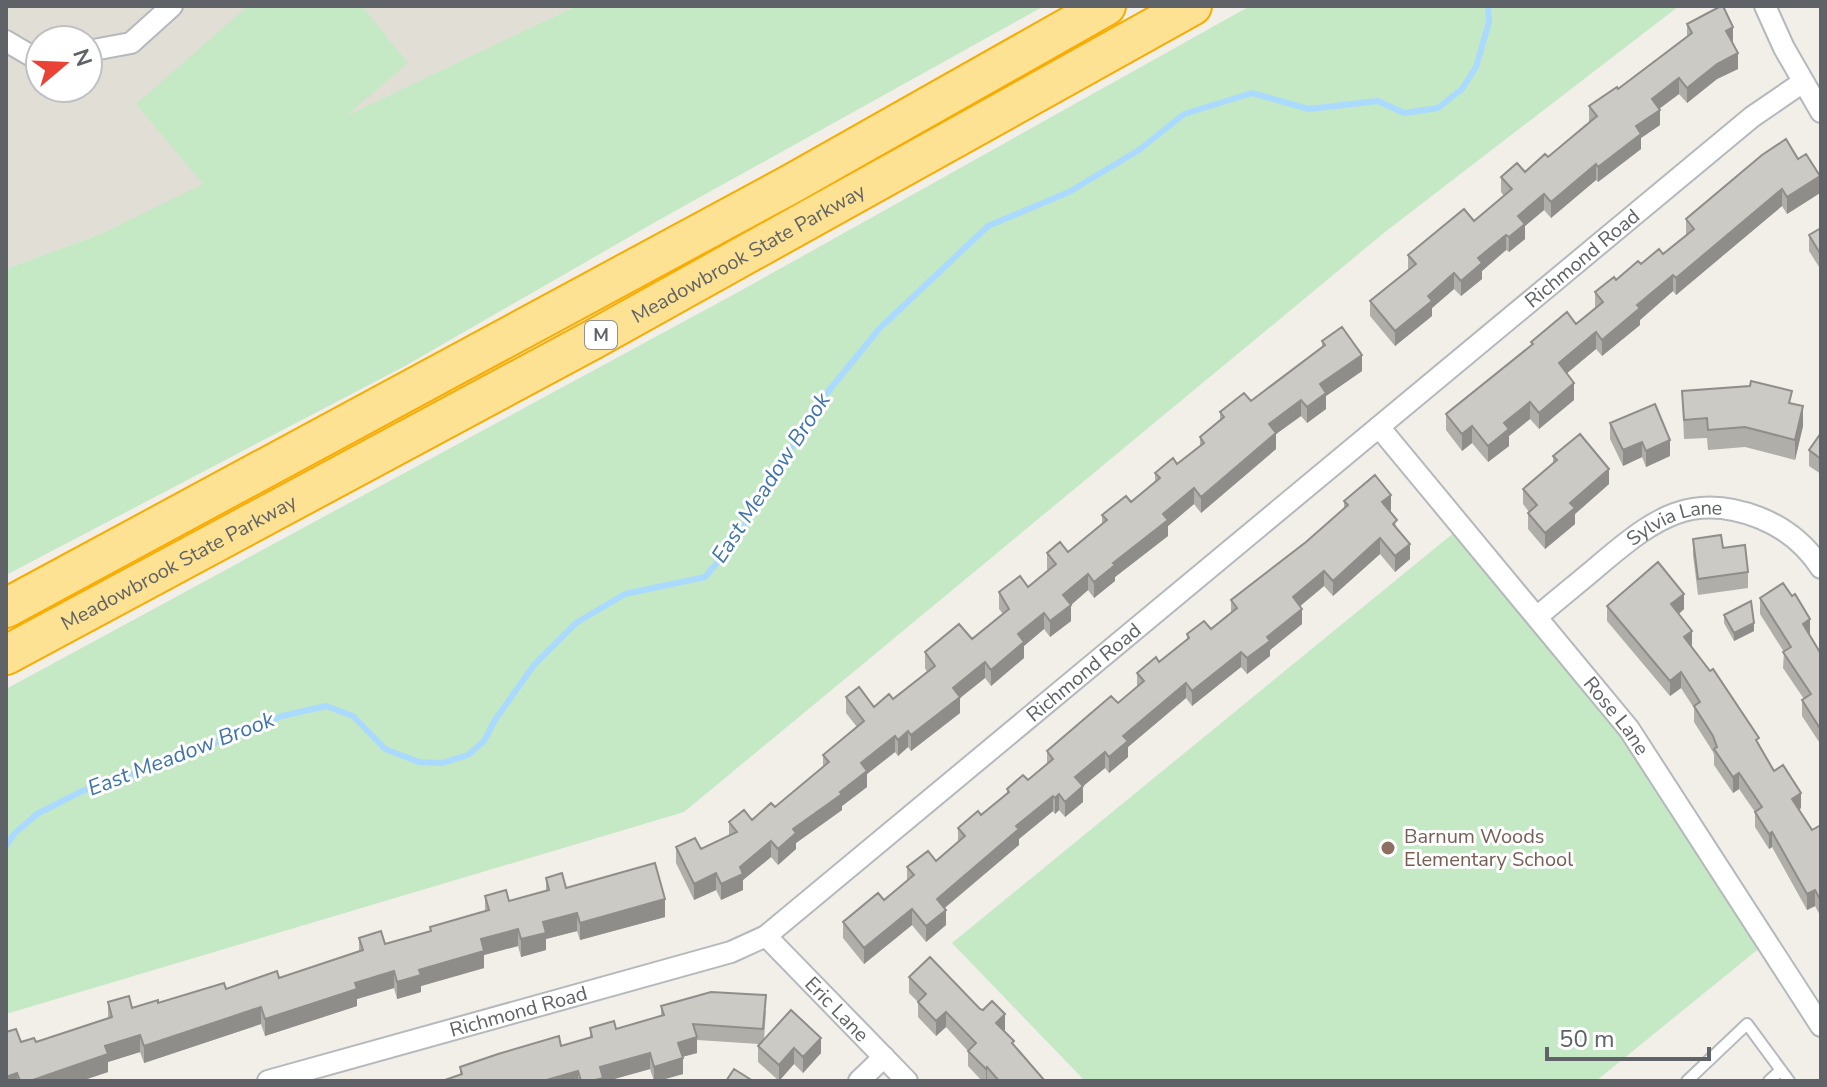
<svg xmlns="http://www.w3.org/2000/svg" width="1827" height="1087" font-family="'Nunito Sans',sans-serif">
<rect width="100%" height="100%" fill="#f1efe8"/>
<path fill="#e1ded6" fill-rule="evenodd" d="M 6,6 L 576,6 L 103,233 L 6,269 ZM 40,40 L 88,40 L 88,88 L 40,88 Z"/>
<path fill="#c5e8c5" d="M 248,6 L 362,6 L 408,63 L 346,116 L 576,6 L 1044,6 L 657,221 L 405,366 L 6,575 L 6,269 L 103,233 L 203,184 L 136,104 Z
M 1250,6 L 1679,6 L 1385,232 L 684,812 L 6,1014 L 6,689 L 742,290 Z
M 1461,527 L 1609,705 L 1767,942 L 1596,1081 L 1085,1081 L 952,943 Z"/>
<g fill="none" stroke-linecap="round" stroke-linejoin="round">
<path stroke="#aadaff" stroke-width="6" d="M 6,846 L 14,834 L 37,814 L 82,791 L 156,766 L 282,716 L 326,706 L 353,716 L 385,749 L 419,762 L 442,763 L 468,755 L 484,741 L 495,720 L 534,665 L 576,623 L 625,594 L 705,577 L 736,540 L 818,404 L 879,329 L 988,226 L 1069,192 L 1139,150 L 1184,114 L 1252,93 L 1309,109 L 1378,101 L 1404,113 L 1438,108 L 1462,89 L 1476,67 L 1489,22 L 1488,6"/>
<g stroke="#b5b8bc" stroke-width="14">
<path id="lane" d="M 1687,1081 L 1747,1024 L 1789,1081
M 1769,1081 L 1781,1070"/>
</g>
<g stroke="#b5b8bc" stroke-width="24">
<g id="street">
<path d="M 1765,6 L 1784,48 L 1821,112"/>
<path d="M 6,41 L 40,61"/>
<path d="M 88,51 L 131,43 L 172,6"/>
<path id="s1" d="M 1379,427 L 1629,729 L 1821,1026"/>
<path id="s2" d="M 1537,617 C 1559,598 1582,580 1604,561 C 1654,519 1692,491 1760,518 C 1785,528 1806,545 1821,568"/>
<path id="s3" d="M 766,936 L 907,1081"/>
<path id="s4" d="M 268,1081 L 731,952 L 766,936 L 1752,117 L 1803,82"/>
<path d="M 859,1081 L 884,1057"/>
</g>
</g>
<g stroke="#f9ab00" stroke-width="42">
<g id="highway">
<path d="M 6,608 L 791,184 L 1106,6"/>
<path id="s5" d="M 6,655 L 594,339 L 1192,6"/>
</g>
</g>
<use href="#lane" stroke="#fff" stroke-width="10"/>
<use href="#street" stroke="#fff" stroke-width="20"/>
<use href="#highway" stroke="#fde293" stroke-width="38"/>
</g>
<path fill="#afaea9" d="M 1687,24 L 1733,42 L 1738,69 L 1717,79 L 1687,103 L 1679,94 L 1659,109 L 1660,125 L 1641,138 L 1641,149 L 1598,182 L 1596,180 L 1551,218 L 1544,210 L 1525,226 L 1525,239 L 1509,252 L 1506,250 L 1482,271 L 1482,279 L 1461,296 L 1454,289 L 1432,308 L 1432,316 L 1395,346 L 1370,316 L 1370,301 L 1408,270 L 1408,255 L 1474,221 L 1504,196 L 1501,192 L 1501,177 L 1525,172 L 1548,157 L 1589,122 L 1589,106 L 1618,89 L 1687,36 Z
M 1786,139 L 1820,193 L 1787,214 L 1782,206 L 1676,295 L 1673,291 L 1640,320 L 1640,325 L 1602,356 L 1596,349 L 1566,373 L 1574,400 L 1539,429 L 1530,419 L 1509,436 L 1509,446 L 1488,462 L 1472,443 L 1462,451 L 1446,430 L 1446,414 L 1531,346 L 1531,342 L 1576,324 L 1595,308 L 1595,292 L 1641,264 L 1663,254 L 1686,236 L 1686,219 Z
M 1821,228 L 1821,270 L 1809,251 L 1809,235 Z
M 1322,341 L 1362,371 L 1326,396 L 1326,409 L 1307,423 L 1301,416 L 1276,434 L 1276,449 L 1201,513 L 1194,504 L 1168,526 L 1168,536 L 1115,577 L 1115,581 L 1094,598 L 1088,590 L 1071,605 L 1071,621 L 1050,637 L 1044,629 L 1024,646 L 1024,658 L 991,686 L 985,678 L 960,698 L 960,713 L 911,751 L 908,747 L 898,756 L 895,752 L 867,774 L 867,787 L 842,806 L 842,810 L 796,843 L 796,849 L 778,865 L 771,857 L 743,880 L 743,890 L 721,900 L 716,890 L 694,900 L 676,863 L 676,847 L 701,849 L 729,836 L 729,822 L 752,820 L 775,807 L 823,768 L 823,755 L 857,727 L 846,713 L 846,697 L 874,707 L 893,699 L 927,672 L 925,668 L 925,652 L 972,639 L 1003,614 L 999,609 L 999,592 L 1028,587 L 1048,571 L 1047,569 L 1047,553 L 1068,552 L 1102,523 L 1102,515 L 1131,502 L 1155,481 L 1155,473 L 1177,464 L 1200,446 L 1200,437 L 1220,420 L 1220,412 L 1251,401 L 1322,347 Z
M 1682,391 L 1792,404 L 1803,426 L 1795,460 L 1745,447 L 1708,450 L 1707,438 L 1684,439 Z
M 1610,423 L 1670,456 L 1646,467 L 1642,457 L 1623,466 L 1610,439 Z
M 1821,433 L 1821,474 L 1809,466 L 1809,450 Z
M 1553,456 L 1609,484 L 1575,514 L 1575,524 L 1545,549 L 1528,529 L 1528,513 L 1529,512 L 1523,504 L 1523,489 L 1553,463 Z
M 1344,501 L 1391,510 L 1390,511 L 1410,559 L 1395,572 L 1380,554 L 1333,596 L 1324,586 L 1300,606 L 1302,624 L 1270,650 L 1270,656 L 1247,674 L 1241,667 L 1192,706 L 1186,698 L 1128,747 L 1128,757 L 1109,773 L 1105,768 L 1083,786 L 1083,802 L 1065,817 L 1059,810 L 1055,814 L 1053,811 L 1019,839 L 1019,845 L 945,908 L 946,925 L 926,942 L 912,925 L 864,964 L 843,938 L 843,922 L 884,900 L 907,881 L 907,867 L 936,861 L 958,842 L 958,828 L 981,815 L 1007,794 L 1007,789 L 1028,780 L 1047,764 L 1047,751 L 1118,703 L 1137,687 L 1137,673 L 1159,662 L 1187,640 L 1187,634 L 1211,629 L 1231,613 L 1231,600 L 1306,542 L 1344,508 Z
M 1693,539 L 1723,548 L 1748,572 L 1748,588 L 1698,595 L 1693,555 Z
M 1792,596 L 1810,634 L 1809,635 L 1821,654 L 1821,745 L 1802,716 L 1802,700 L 1804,699 L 1783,668 L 1784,652 L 1760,614 L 1760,598 Z
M 1607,606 L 1684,609 L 1679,614 L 1692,647 L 1759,746 L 1774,771 L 1801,808 L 1799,810 L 1812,830 L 1821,825 L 1821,917 L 1815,906 L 1807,910 L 1772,847 L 1769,849 L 1755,827 L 1755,812 L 1739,789 L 1733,793 L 1714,765 L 1714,755 L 1713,752 L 1694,722 L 1694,708 L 1681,688 L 1670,696 L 1607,621 Z
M 1724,615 L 1754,631 L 1734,641 L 1724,623 Z
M 546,878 L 566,888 L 665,917 L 580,940 L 577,931 L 546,939 L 546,950 L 521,957 L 518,946 L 484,955 L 484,968 L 421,986 L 421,992 L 397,999 L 394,988 L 357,999 L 357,1006 L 265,1036 L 261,1024 L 144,1063 L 140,1052 L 108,1062 L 108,1072 L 81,1081 L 6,1081 L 21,1042 L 36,1042 L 108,1018 L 108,1002 L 132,1008 L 279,978 L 359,951 L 359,938 L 385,944 L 430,931 L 430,927 L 485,911 L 485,896 L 509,901 L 546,891 Z
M 909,977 L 980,1009 L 1005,1030 L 1004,1031 L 1014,1045 L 1045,1081 L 982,1081 L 968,1066 L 968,1051 L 946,1027 L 936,1036 L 918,1017 L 918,1002 L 909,993 Z
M 661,1006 L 766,1011 L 764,1040 L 821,1053 L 803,1073 L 794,1064 L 779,1081 L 758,1062 L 758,1046 L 759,1044 L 697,1040 L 697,1053 L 682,1057 L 683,1074 L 658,1081 L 654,1081 L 650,1069 L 607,1081 L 442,1081 L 460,1075 L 460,1067 L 561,1046 L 590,1038 L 590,1028 L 616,1029 L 661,1016 Z"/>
<path fill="#8f8d8a" d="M 1733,27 L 1733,42 L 1726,46 L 1726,31 Z
M 1738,53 L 1738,69 L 1717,79 L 1687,103 L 1687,88 L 1717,64 Z
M 1679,78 L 1679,94 L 1652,114 L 1652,99 Z
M 1660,110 L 1660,125 L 1641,138 L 1641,149 L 1598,182 L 1598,167 L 1636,126 Z
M 1596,164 L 1596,180 L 1551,218 L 1551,202 Z
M 1820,176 L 1820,193 L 1787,214 L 1787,197 Z
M 1782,189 L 1782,206 L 1676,295 L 1676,278 Z
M 1544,194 L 1544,210 L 1525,226 L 1525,239 L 1509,252 L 1509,237 L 1518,216 Z
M 1506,235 L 1506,250 L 1482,271 L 1482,279 L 1461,296 L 1461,281 L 1478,258 Z
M 1454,273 L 1454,289 L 1432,308 L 1432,316 L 1395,346 L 1395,331 L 1428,296 Z
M 1673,275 L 1673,291 L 1640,320 L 1640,325 L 1602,356 L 1602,340 L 1637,305 Z
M 1596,332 L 1596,349 L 1559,380 L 1559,363 Z
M 1362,355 L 1362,371 L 1326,396 L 1326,409 L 1307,423 L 1307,407 L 1320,384 Z
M 1574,383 L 1574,400 L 1539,429 L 1539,413 Z
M 1301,400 L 1301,416 L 1276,434 L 1276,449 L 1201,513 L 1201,497 L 1269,424 Z
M 1530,402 L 1530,419 L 1509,436 L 1509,446 L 1488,462 L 1488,446 L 1504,423 Z
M 1803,406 L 1803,426 L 1795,460 L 1795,440 Z
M 1472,426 L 1472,443 L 1462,451 L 1462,434 Z
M 1670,440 L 1670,456 L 1646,467 L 1646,451 Z
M 1642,442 L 1642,457 L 1623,466 L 1623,450 Z
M 1609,469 L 1609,484 L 1575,514 L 1575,524 L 1545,549 L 1545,533 L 1570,503 Z
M 1194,488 L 1194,504 L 1168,526 L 1168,536 L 1115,577 L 1115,581 L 1094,598 L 1094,582 L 1163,514 Z
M 1391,495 L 1391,510 L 1382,517 L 1382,502 Z
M 1380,538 L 1380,554 L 1333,596 L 1333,581 Z
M 1410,544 L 1410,559 L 1395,572 L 1395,556 Z
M 1324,571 L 1324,586 L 1293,612 L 1293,597 Z
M 1088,574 L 1088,590 L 1071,605 L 1071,621 L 1050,637 L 1050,621 L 1063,595 Z
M 1684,594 L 1684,609 L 1671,620 L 1671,604 Z
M 1302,609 L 1302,624 L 1270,650 L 1270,656 L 1247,674 L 1247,658 L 1267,637 Z
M 1044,613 L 1044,629 L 1024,646 L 1024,658 L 991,686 L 991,670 L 1018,634 Z
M 1810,619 L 1810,634 L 1803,639 L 1803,624 Z
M 1754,623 L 1754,631 L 1734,641 L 1734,633 Z
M 1692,631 L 1692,647 L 1684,637 Z
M 1241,652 L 1241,667 L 1192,706 L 1192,691 Z
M 985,662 L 985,678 L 960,698 L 960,713 L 911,751 L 911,735 L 953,688 Z
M 1681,672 L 1681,688 L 1670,696 L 1670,681 Z
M 1186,683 L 1186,698 L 1128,747 L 1128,757 L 1109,773 L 1109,757 L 1123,736 Z
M 908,731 L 908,747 L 898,756 L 898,740 Z
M 895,736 L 895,752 L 867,774 L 867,787 L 842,806 L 842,810 L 796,843 L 796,849 L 778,865 L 778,849 L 793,829 L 840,792 L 861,763 Z
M 1105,752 L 1105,768 L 1075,793 L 1075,777 Z
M 1739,773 L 1739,789 L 1733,793 L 1733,777 Z
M 1083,786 L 1083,802 L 1065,817 L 1065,802 Z
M 1801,793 L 1801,808 L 1792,814 L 1792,799 Z
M 1059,794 L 1059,810 L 1055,814 L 1055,798 Z
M 1053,796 L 1053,811 L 1019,839 L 1019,845 L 937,914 L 937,899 L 1016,826 Z
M 1772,832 L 1772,847 L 1769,849 L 1769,834 Z
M 771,841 L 771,857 L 743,880 L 743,890 L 721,900 L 721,884 Z
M 716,873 L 716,890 L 694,900 L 694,884 Z
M 1815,890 L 1815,906 L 1807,910 L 1807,894 Z
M 665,899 L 665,917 L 580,940 L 580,923 Z
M 912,909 L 912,925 L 864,964 L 864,948 Z
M 946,910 L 946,925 L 926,942 L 926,926 Z
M 577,913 L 577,931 L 546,939 L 546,950 L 521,957 L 521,939 L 543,922 Z
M 518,929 L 518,946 L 484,955 L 484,968 L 421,986 L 421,992 L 397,999 L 397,982 L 481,939 Z
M 394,971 L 394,988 L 357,999 L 357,1006 L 265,1036 L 265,1019 L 355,983 Z
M 261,1007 L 261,1024 L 144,1063 L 144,1046 Z
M 946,1012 L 946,1027 L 936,1036 L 936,1021 Z
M 1005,1014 L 1005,1030 L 996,1039 L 996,1023 Z
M 140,1035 L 140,1052 L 108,1062 L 108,1072 L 81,1081 L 30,1081 L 105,1046 Z
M 697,1037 L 697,1053 L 678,1058 L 678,1043 Z
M 821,1038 L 821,1053 L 803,1073 L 803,1057 Z
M 794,1048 L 794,1064 L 779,1081 L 779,1065 Z
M 650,1053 L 650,1069 L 607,1081 L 591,1081 L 600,1067 Z
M 683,1058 L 683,1074 L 658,1081 L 654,1081 L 654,1067 Z
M 987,1067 L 987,1081 L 986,1081 L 986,1069 Z
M 578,1071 L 578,1081 L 543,1081 Z
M 17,1073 L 17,1081 L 6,1081 L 6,1077 Z"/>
<path fill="#cccac5" stroke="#8f8d8a" stroke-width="2" d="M 1721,6 L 1723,6 L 1733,27 L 1726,31 L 1738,53 L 1717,64 L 1687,88 L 1679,78 L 1652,99 L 1660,110 L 1636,126 L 1641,134 L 1598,167 L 1596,164 L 1551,202 L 1544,194 L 1518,216 L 1525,224 L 1509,237 L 1506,235 L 1478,258 L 1482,263 L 1461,281 L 1454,273 L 1428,296 L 1432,301 L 1395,331 L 1370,301 L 1416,264 L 1408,255 L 1464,209 L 1474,221 L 1512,189 L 1501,177 L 1517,163 L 1525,172 L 1545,154 L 1548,157 L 1597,116 L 1589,106 L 1617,87 L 1618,89 L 1692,33 L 1687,24 Z
M 1786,139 L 1798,159 L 1806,154 L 1820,176 L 1787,197 L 1782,189 L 1676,278 L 1673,275 L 1637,305 L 1640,308 L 1602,340 L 1596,332 L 1559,363 L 1574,383 L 1539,413 L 1530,402 L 1504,423 L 1509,429 L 1488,446 L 1472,426 L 1462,434 L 1446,414 L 1533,344 L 1531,342 L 1567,312 L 1576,324 L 1603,302 L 1595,292 L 1614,277 L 1616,280 L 1638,261 L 1641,264 L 1659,249 L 1663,254 L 1694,229 L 1686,219 L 1762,155 Z
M 1821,228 L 1821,255 L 1809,235 Z
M 1342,327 L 1362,355 L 1320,384 L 1326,393 L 1307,407 L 1301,400 L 1269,424 L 1276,433 L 1201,497 L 1194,488 L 1163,514 L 1168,520 L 1113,563 L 1115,565 L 1094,582 L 1088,574 L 1063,595 L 1071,605 L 1050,621 L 1044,613 L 1018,634 L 1024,642 L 991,670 L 985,662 L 953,688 L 960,697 L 911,735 L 908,731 L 898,740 L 895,736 L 861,763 L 867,771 L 840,792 L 842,794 L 793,829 L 796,833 L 778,849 L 771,841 L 740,867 L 743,874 L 721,884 L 716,873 L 694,884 L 676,847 L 695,838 L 701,849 L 737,832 L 729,822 L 744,810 L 752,820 L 771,803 L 775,807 L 829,762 L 823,755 L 864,721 L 846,697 L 859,687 L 874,707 L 889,694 L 893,699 L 935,666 L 925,652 L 959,624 L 972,639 L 1009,609 L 999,592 L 1020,576 L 1028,587 L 1056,564 L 1047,553 L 1060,542 L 1068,552 L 1107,520 L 1102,515 L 1126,496 L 1131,502 L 1160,478 L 1155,473 L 1173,458 L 1177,464 L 1204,443 L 1200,437 L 1224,417 L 1220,412 L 1244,393 L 1251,401 L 1325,345 L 1322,341 Z
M 1751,381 L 1792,391 L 1789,403 L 1803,406 L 1795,440 L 1745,427 L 1708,430 L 1707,418 L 1684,420 L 1682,391 L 1750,386 Z
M 1655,404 L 1670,440 L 1646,451 L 1642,442 L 1623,450 L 1610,423 Z
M 1821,433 L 1821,459 L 1809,450 Z
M 1580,434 L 1609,469 L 1570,503 L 1575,508 L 1545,533 L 1528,513 L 1537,505 L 1523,489 L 1557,460 L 1553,456 Z
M 1375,475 L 1391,495 L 1382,502 L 1397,520 L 1393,524 L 1410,544 L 1395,556 L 1380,538 L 1333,581 L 1324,571 L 1293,597 L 1302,609 L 1267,637 L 1270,641 L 1247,658 L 1241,652 L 1192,691 L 1186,683 L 1123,736 L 1128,741 L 1109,757 L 1105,752 L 1075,777 L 1083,786 L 1065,802 L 1059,794 L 1055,798 L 1053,796 L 1016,826 L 1019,829 L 937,899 L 946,910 L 926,926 L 912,909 L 864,948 L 843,922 L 878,893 L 884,900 L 914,875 L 907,867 L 928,851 L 936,861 L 965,836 L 958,828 L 978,811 L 981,815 L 1009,792 L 1007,789 L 1023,775 L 1028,780 L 1053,759 L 1047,751 L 1111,696 L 1118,703 L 1144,681 L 1137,673 L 1156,657 L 1159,662 L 1189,638 L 1187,634 L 1204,621 L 1211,629 L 1237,608 L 1231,600 L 1306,542 L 1348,505 L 1344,501 Z
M 1721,535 L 1723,548 L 1745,545 L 1748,572 L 1698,579 L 1693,539 Z
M 1658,562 L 1684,594 L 1671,604 L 1692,631 L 1684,637 L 1710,671 L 1713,669 L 1759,738 L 1756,740 L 1774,771 L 1783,765 L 1801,793 L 1792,799 L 1812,830 L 1821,825 L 1821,901 L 1815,890 L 1807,894 L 1772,832 L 1769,834 L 1755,812 L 1762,807 L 1739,773 L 1733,777 L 1714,749 L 1717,747 L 1713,736 L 1694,706 L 1700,702 L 1681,672 L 1670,681 L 1607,606 Z
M 1783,583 L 1792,596 L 1795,594 L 1810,619 L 1803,624 L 1821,654 L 1821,730 L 1802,700 L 1811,694 L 1783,652 L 1791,647 L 1760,598 Z
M 1751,601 L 1754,623 L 1734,633 L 1724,615 Z
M 655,863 L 665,899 L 580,923 L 577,913 L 543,922 L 546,933 L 521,939 L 518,929 L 481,939 L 484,951 L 419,970 L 421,975 L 397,982 L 394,971 L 355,983 L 357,989 L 265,1019 L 261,1007 L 144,1046 L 140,1035 L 105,1046 L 108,1054 L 30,1081 L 20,1081 L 17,1073 L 6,1077 L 6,1032 L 16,1029 L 21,1042 L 34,1038 L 36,1042 L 112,1017 L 108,1002 L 129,996 L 132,1008 L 158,1000 L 158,1003 L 224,983 L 226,989 L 277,971 L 279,978 L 363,950 L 359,938 L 381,931 L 385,944 L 431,931 L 430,927 L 489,910 L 485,896 L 506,890 L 509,901 L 549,890 L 546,878 L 562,873 L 566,888 Z
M 930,957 L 980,1009 L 983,1010 L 992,1001 L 1005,1014 L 996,1023 L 1014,1041 L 1012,1043 L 1045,1081 L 999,1081 L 987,1067 L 986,1069 L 968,1051 L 976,1043 L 946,1012 L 936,1021 L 918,1002 L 926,994 L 909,977 Z
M 711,992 L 766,995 L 763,1029 L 693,1024 L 697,1037 L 678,1043 L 683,1058 L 654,1067 L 650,1053 L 600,1067 L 603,1078 L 591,1081 L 581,1081 L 578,1071 L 543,1081 L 442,1081 L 462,1074 L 460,1067 L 498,1054 L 559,1036 L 561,1046 L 592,1037 L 590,1028 L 614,1021 L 616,1029 L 664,1015 L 661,1006 Z
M 791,1010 L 821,1038 L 803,1057 L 794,1048 L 779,1065 L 758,1046 Z
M 734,1069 L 753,1081 L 726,1081 Z"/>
<circle fill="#8d6e63" stroke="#fff" stroke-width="3" cx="1388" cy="848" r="8"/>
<g text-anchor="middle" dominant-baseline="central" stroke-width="6" stroke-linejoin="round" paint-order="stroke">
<rect fill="#fff" stroke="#8f9295" stroke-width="2" x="585" y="321" width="32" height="28" rx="6"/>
<g font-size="18" font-weight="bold" fill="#5f6368">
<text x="601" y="335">M</text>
</g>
<g font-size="20" fill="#5f6368" stroke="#fff">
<text stroke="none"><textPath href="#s5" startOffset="844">Meadowbrook State Parkway</textPath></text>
<text stroke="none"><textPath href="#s4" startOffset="1580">Richmond Road</textPath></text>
<text stroke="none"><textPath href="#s2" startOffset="170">Sylvia Lane</textPath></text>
<text stroke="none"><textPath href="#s5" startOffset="196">Meadowbrook State Parkway</textPath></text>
<text stroke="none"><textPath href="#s4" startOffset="932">Richmond Road</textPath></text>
<text stroke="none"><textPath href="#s1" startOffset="374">Rose Lane</textPath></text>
<text stroke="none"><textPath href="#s3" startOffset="102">Eric Lane</textPath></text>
<text stroke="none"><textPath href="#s4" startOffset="260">Richmond Road</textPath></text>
</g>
<g font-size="20" fill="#785e54" stroke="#fff" text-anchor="start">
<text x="1404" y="836">Barnum Woods<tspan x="1404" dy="23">Elementary School</tspan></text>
</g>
<g font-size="22" font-style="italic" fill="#4174aa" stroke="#fff">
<text transform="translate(771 478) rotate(-57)">East Meadow Brook</text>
<text transform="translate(181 754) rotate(-21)">East Meadow Brook</text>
</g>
</g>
<rect width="1827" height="1087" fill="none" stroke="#5f6368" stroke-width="16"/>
<g transform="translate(64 64) rotate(71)"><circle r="38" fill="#ffffff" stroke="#bfc1c3" stroke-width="2"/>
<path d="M0-6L14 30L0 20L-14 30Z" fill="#ea4335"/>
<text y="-12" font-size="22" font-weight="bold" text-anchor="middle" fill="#5f6368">N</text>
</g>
<path d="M1547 1047v12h162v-12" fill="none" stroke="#5f6368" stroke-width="4"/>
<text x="1559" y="1047" font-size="24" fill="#5f6368" stroke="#ffffff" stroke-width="6" paint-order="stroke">50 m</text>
</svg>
